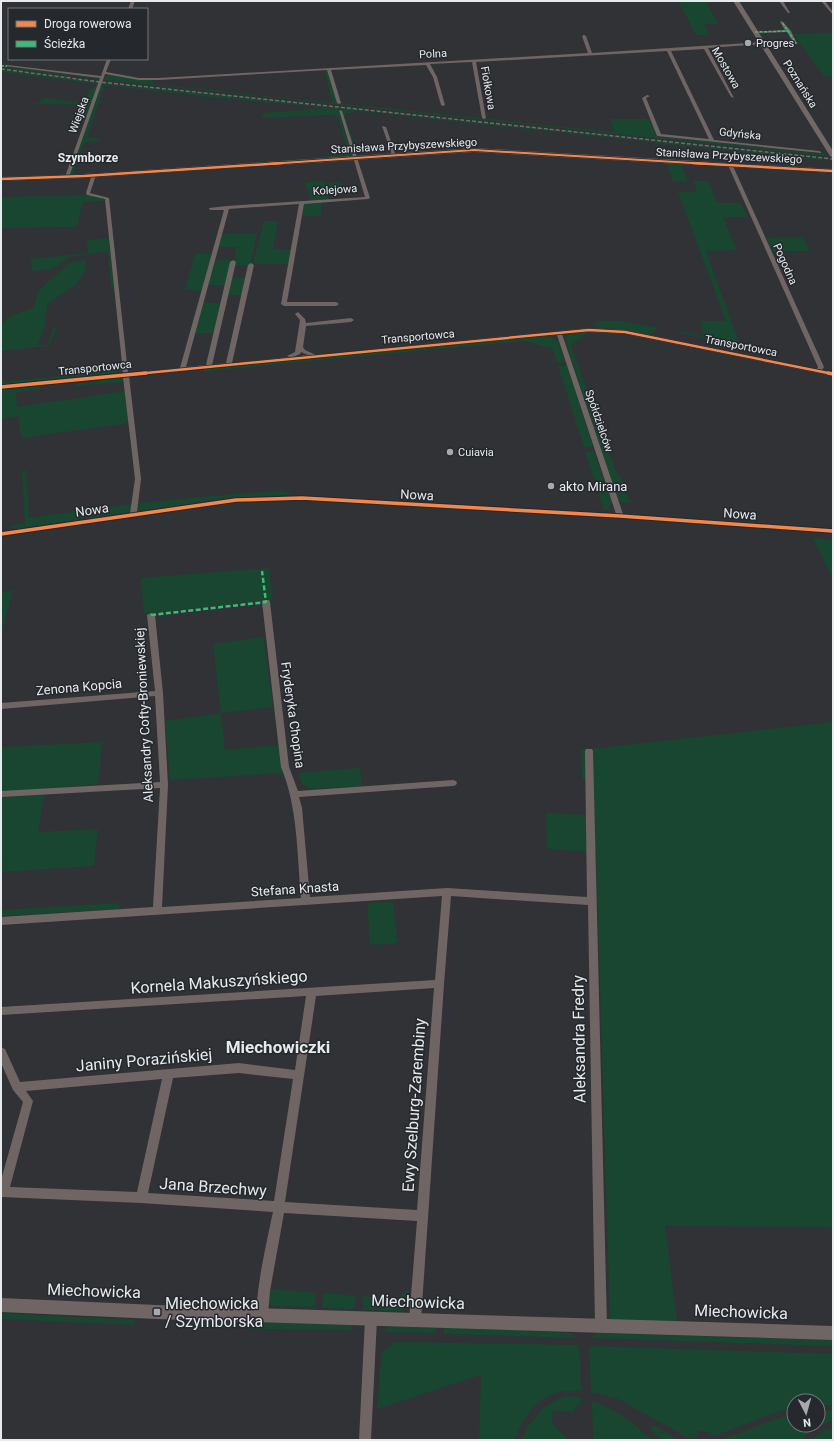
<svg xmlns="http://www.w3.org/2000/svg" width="834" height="1441" font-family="Roboto,sans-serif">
<rect width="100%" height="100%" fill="#303235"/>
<path fill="#194631" d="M 678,1 L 706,1 L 718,24 L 704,24 L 710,35 L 696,35 Z
M 833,33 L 833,77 L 824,76 L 793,34 Z
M 1,66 L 98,78 L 100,79 L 1,68 Z
M 1,70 L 99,82 L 86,118 L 80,120 L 85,105 L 1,103 L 38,103 L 44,98 L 86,103 L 89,90 L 95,88 L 96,84 L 1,72 Z
M 324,70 L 328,72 L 337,103 L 614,132 L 610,119 L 649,119 L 656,136 L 818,153 L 823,152 L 826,156 L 103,80 L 105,76 C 116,73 139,80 153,80 L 153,84 L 333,103 Z
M 102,83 L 827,159 L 828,161 L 357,111 L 344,114 L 358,155 L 356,155 L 340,108 L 338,109 L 352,156 L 317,158 L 317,157 L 337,156 L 348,152 L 338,116 L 329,115 L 263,118 L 262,113 L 332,108 L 217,98 L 107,85 L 104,86 L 87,138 L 99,138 L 98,141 L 85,142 L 73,175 L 69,175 Z
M 666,162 L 681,163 L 687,181 L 673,181 Z
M 323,181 L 323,183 L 341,182 L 344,189 L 327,191 L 329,200 L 311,201 L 305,182 Z
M 693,181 L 708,181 L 717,203 L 741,203 L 748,217 L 723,217 L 737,250 L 706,251 L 739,342 L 726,342 L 681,333 L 681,331 L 703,336 L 700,321 L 726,321 L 678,192 L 697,192 Z
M 85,195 L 101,197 L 105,201 L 83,202 L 77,227 L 1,228 L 1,197 Z
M 322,202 L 321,216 L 302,216 L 304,204 Z
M 264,221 L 278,221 L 273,249 L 292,250 L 290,264 L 253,264 Z
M 221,234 L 257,234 L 250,265 L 233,265 L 237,247 L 218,247 Z
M 802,237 L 810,251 L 773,251 L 766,238 Z
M 109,238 L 114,290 L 112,290 L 111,286 L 108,251 L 70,257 L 53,269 L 32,271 L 30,259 L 88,253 L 87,240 Z
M 195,254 L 212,254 L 202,291 L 185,290 Z
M 86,260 C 87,284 62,292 47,305 L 45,327 L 38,345 L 47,345 L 54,327 L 58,326 L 49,346 L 1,351 L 1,326 L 4,321 L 10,316 L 30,309 L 34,306 L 39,290 L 67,265 L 71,262 Z
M 214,260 L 231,260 L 225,285 L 207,285 Z
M 231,278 L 247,278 L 244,295 L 227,295 Z
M 203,303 L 221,303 L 214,333 L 195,333 Z
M 595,321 L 624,321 L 658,328 L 651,335 L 616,329 L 597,328 Z
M 590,332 L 571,345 L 616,472 L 622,480 L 630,503 L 624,503 L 618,500 L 565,339 L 565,337 L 572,333 Z
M 542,336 L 550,337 L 558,340 L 565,362 L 557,363 L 553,349 L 524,341 L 218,370 L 203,372 L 203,369 Z
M 558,366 L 567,366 L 593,447 L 584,447 Z
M 119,367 L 123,367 L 122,372 L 1,385 L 1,382 L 119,370 Z
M 122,377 L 123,382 L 76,386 L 76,384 L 98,382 L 98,379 Z
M 39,384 L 41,389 L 16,392 L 17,407 L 125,391 L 130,423 L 22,438 L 18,416 L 1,419 L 1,390 Z
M 594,451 L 604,481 L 595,481 L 585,452 Z
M 22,470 L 26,470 L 29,518 L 132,504 L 131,512 L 16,529 L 8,526 L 25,523 Z
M 596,485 L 605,485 C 608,493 614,502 609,510 L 604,510 Z
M 281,491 L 295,494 L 235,498 L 137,511 L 139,503 L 233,494 Z
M 813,538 L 833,540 L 833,580 Z
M 269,568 L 273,600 L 144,614 L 141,578 Z
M 13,590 L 1,634 L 1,592 Z
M 263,637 L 273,707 L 221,713 L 225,750 L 278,745 L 283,773 L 170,780 L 165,721 L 221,713 L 213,644 Z
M 833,722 L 833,1227 L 665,1226 L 677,1322 L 610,1319 L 596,852 L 547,849 L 546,813 L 587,815 L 587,779 L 582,779 L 581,750 Z
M 102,742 L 98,784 L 45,789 L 38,832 L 98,829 L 94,866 L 1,872 L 3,863 L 1,863 L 1,747 Z
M 360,768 L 362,786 L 310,789 L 302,784 L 298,773 Z
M 393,902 L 397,943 L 370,945 L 367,903 Z
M 119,903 L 119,909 L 1,916 L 1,910 Z
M 271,1289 L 316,1293 L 315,1307 L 271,1306 L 268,1302 Z
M 408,1289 L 407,1294 L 410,1295 L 410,1301 L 401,1311 L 363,1310 L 362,1296 L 397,1299 Z
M 323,1293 L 356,1296 L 354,1309 L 322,1308 Z
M 1,1313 L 135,1320 L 134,1325 L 1,1319 Z
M 176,1321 L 233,1323 L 236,1328 L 176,1326 Z
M 257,1322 L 351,1325 L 355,1330 L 250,1329 Z
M 391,1326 L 436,1328 L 436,1333 L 382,1332 Z
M 444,1327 L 571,1333 L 576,1338 L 444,1334 Z
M 597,1333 L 833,1340 L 833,1346 L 591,1338 Z
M 395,1342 L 579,1345 L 581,1391 C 541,1389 530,1407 514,1440 L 479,1440 L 481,1375 L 377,1409 L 382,1352 Z
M 589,1346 L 833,1354 L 833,1405 L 818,1405 L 818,1401 L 794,1401 L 794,1408 L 780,1411 L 714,1436 L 708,1432 L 698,1430 L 697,1436 L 693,1439 L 689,1438 L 618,1399 L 591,1392 Z
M 565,1396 L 581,1397 L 581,1402 L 572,1412 L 553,1411 L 552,1423 L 568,1440 L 521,1440 L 528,1426 L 544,1407 Z
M 592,1401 C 617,1410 632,1422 652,1440 L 593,1440 Z
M 833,1410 L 833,1421 C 821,1424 810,1430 802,1440 L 721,1440 L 782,1417 L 794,1415 L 794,1425 L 818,1425 L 818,1411 Z
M 654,1425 L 678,1440 L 662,1440 L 651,1430 L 651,1427 Z
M 833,1428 L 833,1440 L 811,1440 L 823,1431 Z"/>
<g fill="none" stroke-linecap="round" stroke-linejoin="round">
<path fill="#706565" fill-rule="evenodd" d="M 131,1 L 135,1 L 132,9 L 128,9 Z
M 779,1 L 783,1 L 790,13 L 788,13 Z
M 821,1 L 825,1 L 833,12 L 833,15 Z
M 782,21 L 791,31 L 797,44 L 765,44 L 708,48 L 734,98 L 731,97 L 704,49 L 671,51 L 714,140 L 819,151 L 821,152 L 821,153 L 657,136 L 642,98 L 647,95 L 650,96 L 646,98 L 661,134 L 709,139 L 667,51 L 476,62 L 486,118 L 484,119 L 482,118 L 472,62 L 430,64 L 437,77 L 445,105 L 443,106 L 441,105 L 433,77 L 426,65 L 331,70 L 341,103 L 339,104 L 337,103 L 327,70 L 159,80 L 139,80 L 105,74 L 69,177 L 67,178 L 65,177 L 100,78 L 5,66 L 7,65 L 101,76 L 107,59 L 111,59 L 106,72 L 139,78 L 159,78 L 588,53 L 582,36 L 584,35 L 586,36 L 592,53 L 763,42 L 793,42 L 787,32 L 755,33 L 753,32 L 785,30 L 780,22 Z
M 339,110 L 342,111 L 370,198 L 368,199 L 304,204 L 287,302 L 336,302 L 339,304 L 336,306 L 284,306 L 281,304 L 299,204 L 229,209 L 186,367 L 206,365 L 230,262 L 233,260 L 236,262 L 212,365 L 226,363 L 248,265 L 251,263 L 254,265 L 232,363 L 289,357 L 287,356 L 295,352 L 300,320 L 295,314 L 298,312 L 305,319 L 306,323 L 351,318 L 354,320 L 351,322 L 306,326 L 303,347 L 305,350 L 316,355 L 589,328 L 625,330 L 817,369 L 818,367 L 728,165 L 732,164 L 824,367 L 822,370 L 833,372 L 833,376 L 625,334 L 589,332 L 562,334 L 623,514 L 833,529 L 833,533 L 620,518 L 302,500 L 236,502 L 1,536 L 1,532 L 130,513 L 135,479 L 123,377 L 1,389 L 1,385 L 123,373 L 105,199 L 87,195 L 86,193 L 92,174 L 96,175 L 90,193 L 109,198 L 128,373 L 180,368 L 224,210 L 211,210 L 209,209 L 209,208 L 227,206 L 365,197 ZM 557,335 L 616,514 L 302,496 L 236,498 L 137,512 L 141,479 L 129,376 ZM 301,352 L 308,355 L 293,357 L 300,354 Z
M 382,126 L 386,127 L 396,156 L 392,155 Z
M 263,600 L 269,600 L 270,602 L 289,767 L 298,791 L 453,780 L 456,781 L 457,783 L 456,785 L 453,786 L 299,797 L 302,808 L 310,897 L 447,888 L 587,897 L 585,751 L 586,749 L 592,749 L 593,751 L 607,1326 L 605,1330 L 601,1332 L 597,1330 L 595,1326 L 588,905 L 451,896 L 444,984 L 421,1320 L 419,1324 L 415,1326 L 411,1324 L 409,1320 L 417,1221 L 284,1213 L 270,1291 L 268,1315 L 266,1319 L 262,1321 L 258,1319 C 252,1305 269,1231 273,1212 L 141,1203 L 1,1197 L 1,1180 L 23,1102 L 13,1090 L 1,1063 L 1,1047 L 5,1049 L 20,1082 L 239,1063 L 295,1070 L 306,996 L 1,1015 L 1,1007 L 435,980 L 442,896 L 1,925 L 1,917 L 153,907 L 160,788 L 1,797 L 1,791 L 160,782 L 155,696 L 1,709 L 1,703 L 155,691 L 147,615 L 151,613 L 155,615 L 163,693 L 168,785 L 162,907 L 301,898 C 297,854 298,808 281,767 L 262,602 ZM 434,988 L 417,1210 L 285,1202 L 316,996 ZM 239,1073 L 293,1079 L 274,1201 L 148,1193 L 173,1078 ZM 162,1079 L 137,1192 L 10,1187 L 33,1101 L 26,1091 Z
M 371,1313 L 375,1315 L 377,1319 L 371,1440 L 359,1440 L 365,1319 L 367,1315 Z"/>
<path fill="#706565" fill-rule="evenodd" d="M 474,148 L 833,169 L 833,173 L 474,152 L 84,178 L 1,181 L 1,177 L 84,174 Z
M 1,1298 L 157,1305 L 833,1326 L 833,1340 L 157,1319 L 1,1312 Z"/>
<path fill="#726867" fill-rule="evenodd" d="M 733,1 L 739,1 L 833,151 L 833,158 L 830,156 Z"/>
<path stroke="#716c6c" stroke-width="1.5" stroke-dasharray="4 2" stroke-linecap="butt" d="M 1,69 L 100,82 L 833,159"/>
<path stroke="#3abd76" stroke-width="1.5" stroke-dasharray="3 1.5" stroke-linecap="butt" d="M 755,32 L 789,31
M 763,43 L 796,43 L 782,22
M 1,66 L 7,66"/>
<path stroke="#3abd76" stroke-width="2.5" stroke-dasharray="5 2.5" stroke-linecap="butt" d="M 151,615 L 266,602 L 262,571"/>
<g stroke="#25292d" stroke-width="3.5">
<path id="cycleway-far2" d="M 268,164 L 474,150 L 709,164"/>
</g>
<g stroke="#25292d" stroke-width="4">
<path id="cycleway-far1" d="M 692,163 L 833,171
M 1,179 L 84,176 L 283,163
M 136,374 L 589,330 L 625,332 L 833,374"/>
</g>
<g stroke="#25292d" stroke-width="5.5">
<path id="cycleway" d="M 828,373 L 833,374
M 1,387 L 146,373
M 1,534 L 236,500 L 302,498 L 620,516 L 833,531"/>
</g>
<use href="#cycleway-far2" stroke="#f5874c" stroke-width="2"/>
<use href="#cycleway-far1" stroke="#f5874c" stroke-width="2.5"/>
<use href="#cycleway" stroke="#f5874c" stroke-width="3.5"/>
</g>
<g fill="#a7aaad" stroke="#25292d" stroke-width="1.5">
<circle cx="748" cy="43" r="4"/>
<circle cx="450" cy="452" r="4"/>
<circle cx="551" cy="486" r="4"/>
<rect x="153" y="1308" width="8" height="8" rx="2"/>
</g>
<g text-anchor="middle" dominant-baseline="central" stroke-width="3" stroke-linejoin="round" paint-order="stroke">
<g font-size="11" fill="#e7eaed" stroke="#25292d" text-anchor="start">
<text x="756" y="43">Progres</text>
<text x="458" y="452">Cuiavia</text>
</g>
<g font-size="11" fill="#e7eaed" stroke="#25292d">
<text transform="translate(433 54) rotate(-3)">Polna</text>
<text transform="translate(726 68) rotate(60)">Mostowa</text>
<text transform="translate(800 84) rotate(58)">Poznańska</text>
<text transform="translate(488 88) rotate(80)">Fiołkowa</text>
<text transform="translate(79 115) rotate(-70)">Wiejska</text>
<text transform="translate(740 134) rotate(6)">Gdyńska</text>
<text transform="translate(404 146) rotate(-3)">Stanisława Przybyszewskiego</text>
<text transform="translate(729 156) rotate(3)">Stanisława Przybyszewskiego</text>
<text transform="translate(335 190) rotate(-4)">Kolejowa</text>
<text transform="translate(785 264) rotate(66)">Pogodna</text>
<text transform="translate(418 337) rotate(-5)">Transportowca</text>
<text transform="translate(741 346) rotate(11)">Transportowca</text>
<text transform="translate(95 368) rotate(-6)">Transportowca</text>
<text transform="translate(599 421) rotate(71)">Spółdzielców</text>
</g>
<g font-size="12" font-weight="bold" fill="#e7eaed" stroke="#25292d">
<text x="88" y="158">Szymborze</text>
</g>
<g font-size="13" fill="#e7eaed" stroke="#25292d" text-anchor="start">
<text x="559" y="486">akto Mirana</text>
</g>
<g font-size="13" fill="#e7eaed" stroke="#25292d">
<text transform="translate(417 495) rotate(3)">Nowa</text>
<text transform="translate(92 510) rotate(-8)">Nowa</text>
<text transform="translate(740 514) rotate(4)">Nowa</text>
<text transform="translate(79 687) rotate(-5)">Zenona Kopcia</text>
<text transform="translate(144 715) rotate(-93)">Aleksandry Cofty-Broniewskiej</text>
<text transform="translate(293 715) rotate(82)">Fryderyka Chopina</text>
<text transform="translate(295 889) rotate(-4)">Stefana Knasta</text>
</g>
<g font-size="16" fill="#e7eaed" stroke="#25292d">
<text transform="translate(219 982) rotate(-4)">Kornela Makuszyńskiego</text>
<text transform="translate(579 1039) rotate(-91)">Aleksandra Fredry</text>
<text transform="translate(144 1060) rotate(-5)">Janiny Porazińskiej</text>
<text transform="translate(414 1105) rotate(-86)">Ewy Szelburg-Zarembiny</text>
<text transform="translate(213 1187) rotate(4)">Jana Brzechwy</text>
<text transform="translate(94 1291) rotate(2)">Miechowicka</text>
<text transform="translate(418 1302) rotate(2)">Miechowicka</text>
<text transform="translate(741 1312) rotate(2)">Miechowicka</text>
</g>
<g font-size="16" fill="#e7eaed" stroke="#25292d" text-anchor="start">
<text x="165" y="1303">Miechowicka<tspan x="165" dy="18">/ Szymborska</tspan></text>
</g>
<g font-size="17" font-weight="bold" fill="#e7eaed" stroke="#25292d">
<text x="278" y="1047">Miechowiczki</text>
</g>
</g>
<rect width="834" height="1441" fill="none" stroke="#e7eaed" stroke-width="4"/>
<rect x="8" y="8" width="140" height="52" fill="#25292d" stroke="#73767a"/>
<rect x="16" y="21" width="20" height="6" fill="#f5874c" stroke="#73767a"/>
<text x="44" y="28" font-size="12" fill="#e7eaed">Droga rowerowa</text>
<rect x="16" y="41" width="20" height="6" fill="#3abd76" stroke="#73767a"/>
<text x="44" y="48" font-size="12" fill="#e7eaed">Ścieżka</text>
<g transform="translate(806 1413) rotate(174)"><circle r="19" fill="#25292d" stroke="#73767a"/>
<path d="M0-3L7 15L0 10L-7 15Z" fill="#a7aaad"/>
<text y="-6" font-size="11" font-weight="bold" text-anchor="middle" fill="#e7eaed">N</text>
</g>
</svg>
